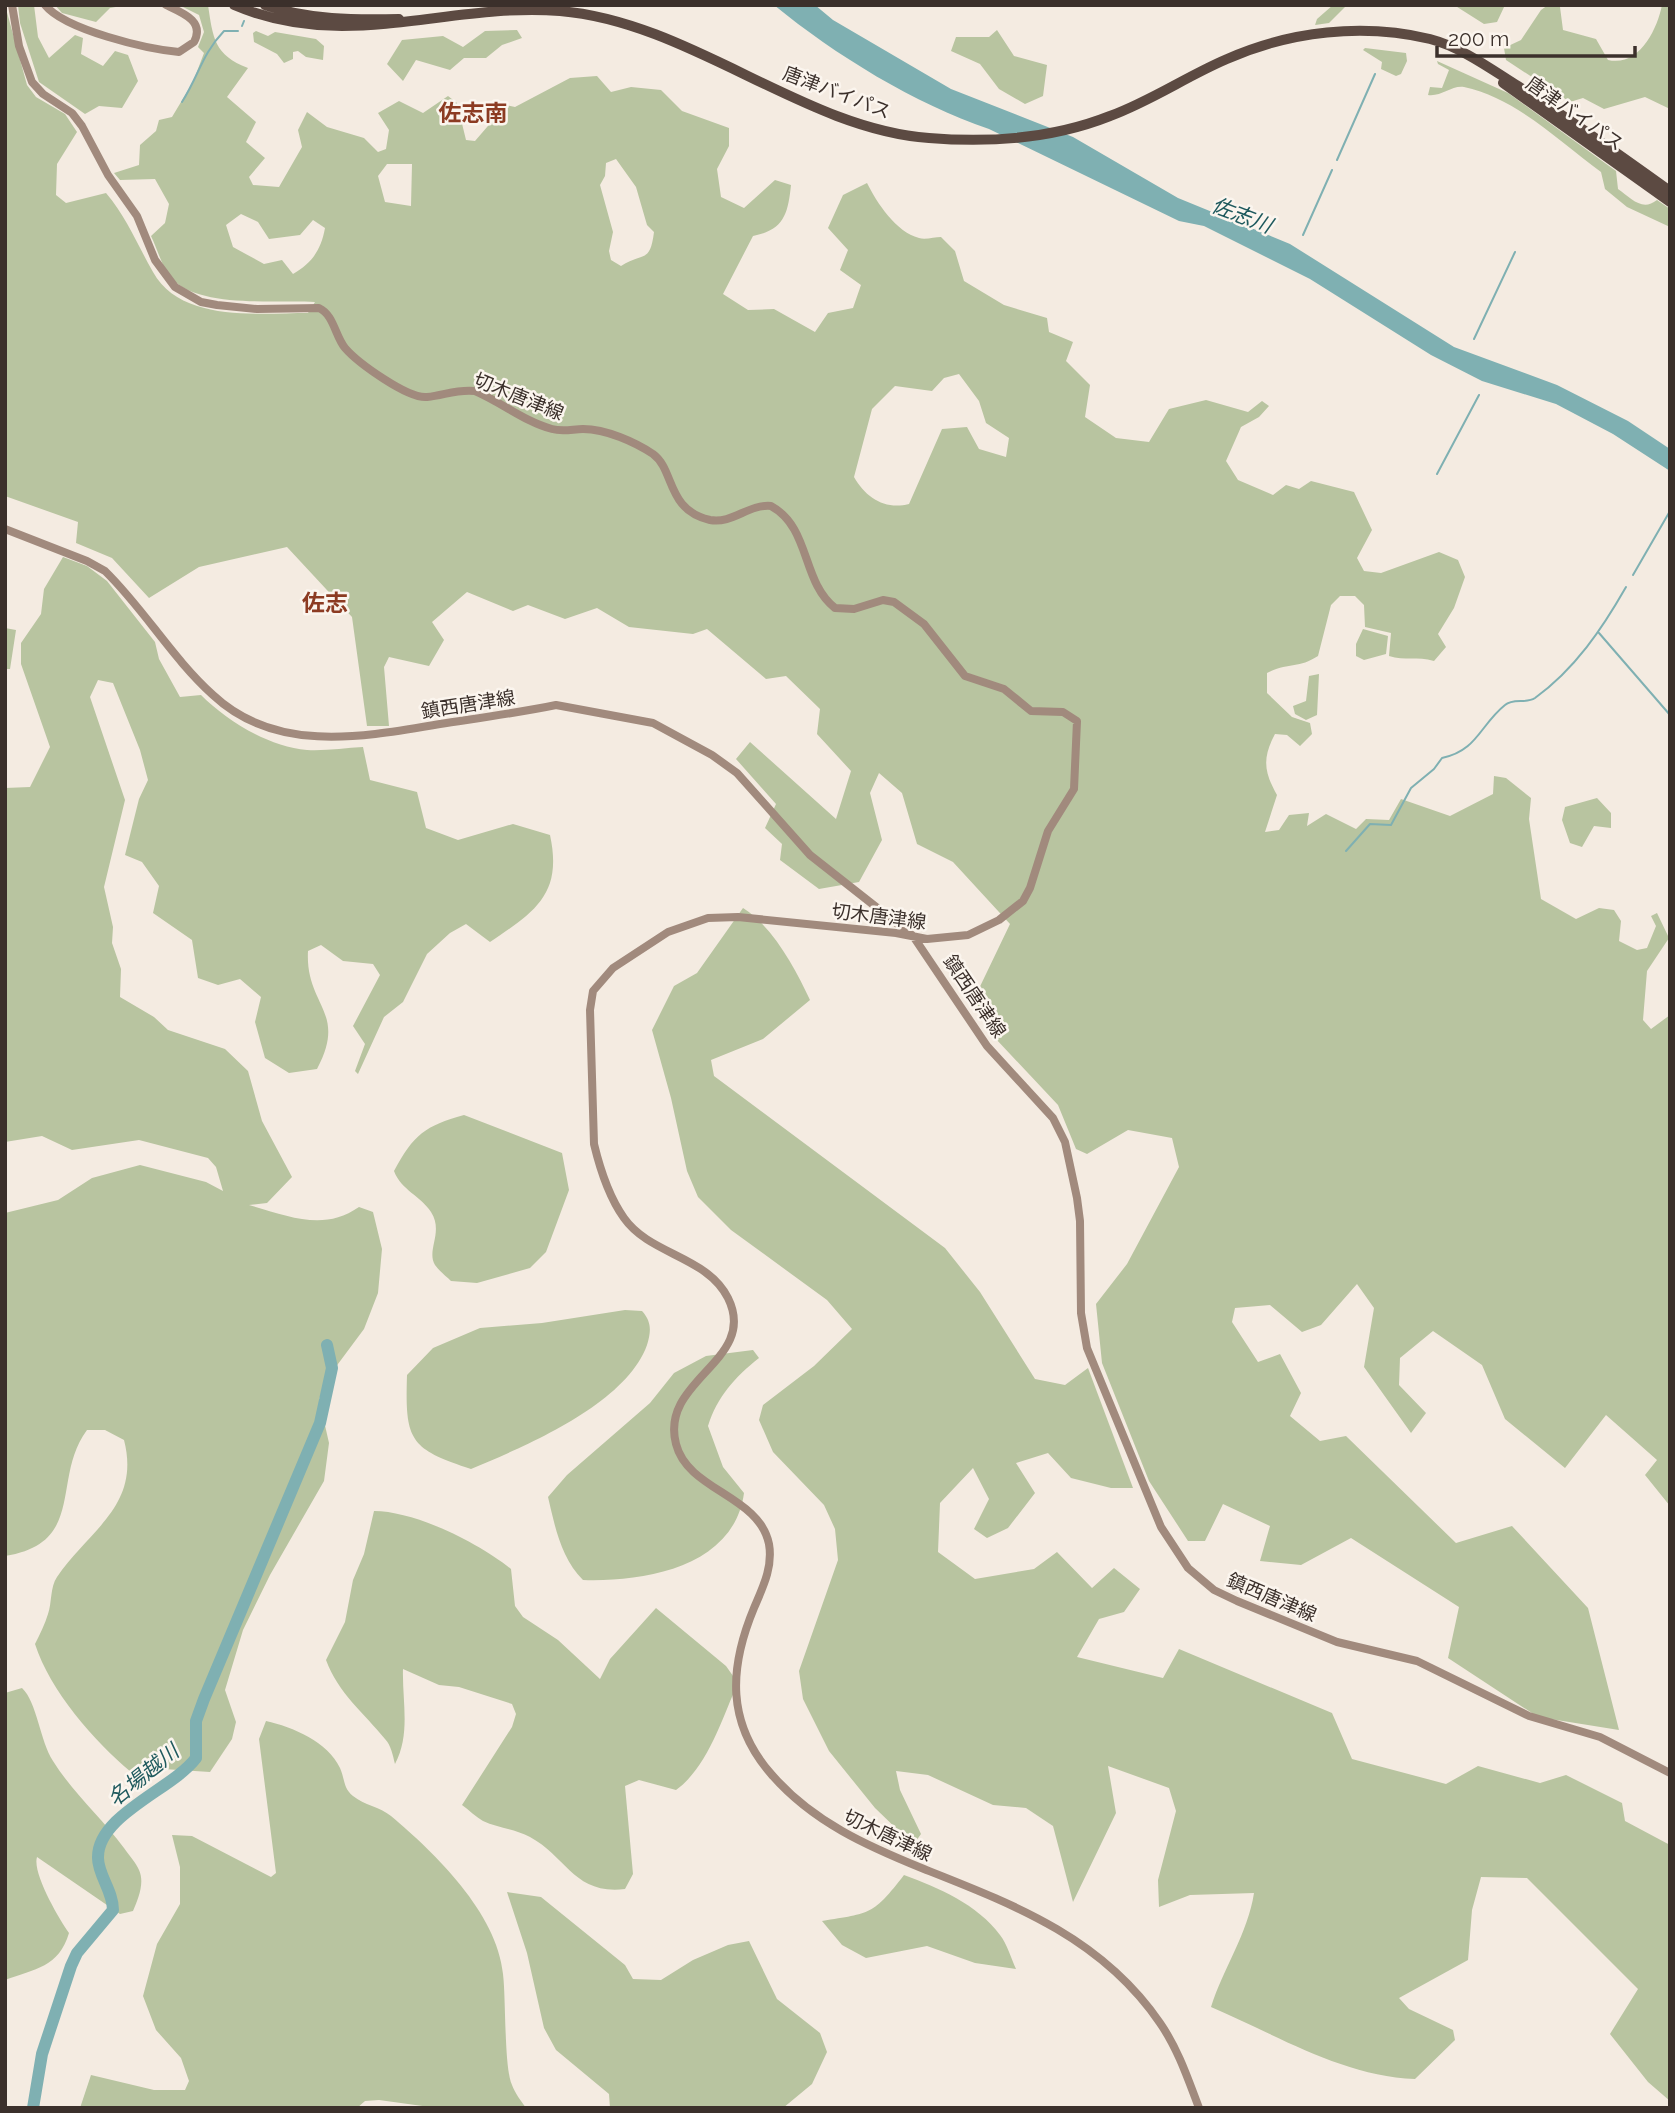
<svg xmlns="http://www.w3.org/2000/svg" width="1675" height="2113" font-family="Raleway,'Noto Sans JP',sans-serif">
<rect width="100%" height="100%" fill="#f4ebe1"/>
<path fill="#b8c4a0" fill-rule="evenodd" d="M 5,5 L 27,85 L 36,97 L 65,114 L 77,132 L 57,164 L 56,195 L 66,203 L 106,193 C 127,218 137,244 153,272 C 181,323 260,313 308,313 L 315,302 C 277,299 194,310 169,275 C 161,264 157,248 151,236 L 165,223 L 169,204 L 155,179 L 120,180 L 114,173 L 139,165 L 140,145 L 156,131 L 159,120 L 172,117 L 193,82 L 204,53 L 198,47 L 204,32 L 199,15 L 179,5 L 208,5 C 213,38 214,55 248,68 L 227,97 L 256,122 L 246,142 L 265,158 L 249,177 L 253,185 L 279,187 L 302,147 L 298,130 L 307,112 L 327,127 L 364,138 L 378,152 L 386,149 L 389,130 L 378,113 L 399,101 L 423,113 L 448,96 L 457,103 L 466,140 L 475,141 L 506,105 L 515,107 L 570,78 L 597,76 L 611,92 L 631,87 L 661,90 L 682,111 L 729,128 L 729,146 L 717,169 L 721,197 L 744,208 L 775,180 L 791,185 C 788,214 784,230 753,236 L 723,294 L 748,310 L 774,309 L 815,332 L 828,313 L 853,308 L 861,285 L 840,270 L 848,250 L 828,228 L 843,195 L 867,183 C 877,203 896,232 919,238 C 925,240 935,237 941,237 L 955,251 L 964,281 L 1004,305 L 1047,318 L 1049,332 L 1073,342 L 1066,361 L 1090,385 L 1085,417 L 1116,438 L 1149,442 L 1169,409 L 1206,400 L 1248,412 L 1262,401 L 1269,406 L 1259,417 L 1241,427 L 1226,461 L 1238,480 L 1273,495 L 1286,485 L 1299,489 L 1311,481 L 1354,492 L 1372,530 L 1357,558 L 1364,571 L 1381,573 L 1439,552 L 1458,560 L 1465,577 L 1454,608 L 1438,634 L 1446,647 L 1434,661 C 1417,656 1405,661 1389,656 L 1391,633 L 1365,627 L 1364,605 L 1355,596 L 1340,596 L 1331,605 L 1318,656 C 1298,669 1289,662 1267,673 L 1267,693 L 1292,717 L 1310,723 L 1312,734 L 1300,746 L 1287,735 L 1275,734 C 1262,758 1264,772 1277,795 L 1265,832 L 1279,830 L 1289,815 L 1309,813 L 1307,826 L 1326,814 L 1356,829 L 1366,819 L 1389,820 L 1401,799 L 1450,816 L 1493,794 L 1494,776 L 1506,778 L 1531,798 L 1529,819 L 1541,899 L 1576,919 L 1599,908 L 1614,910 L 1621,921 L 1619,941 L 1637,950 L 1647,948 L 1656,926 L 1651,916 L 1657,913 L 1669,938 L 1647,971 L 1643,1020 L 1651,1029 L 1670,1015 L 1670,1506 L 1645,1475 L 1657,1460 L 1606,1415 L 1565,1468 L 1505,1419 L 1482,1365 L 1433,1331 L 1400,1358 L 1399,1385 L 1426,1413 L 1411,1433 L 1364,1367 L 1374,1308 L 1357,1284 L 1321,1325 L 1302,1332 L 1270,1305 L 1235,1308 L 1232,1322 L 1258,1362 L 1280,1354 L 1301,1393 L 1290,1416 L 1320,1441 L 1346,1436 L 1456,1543 L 1512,1526 L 1588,1608 L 1619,1730 L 1538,1717 L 1448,1658 L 1459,1607 L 1351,1538 L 1301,1565 L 1260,1561 L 1270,1526 L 1223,1504 L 1205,1541 L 1188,1541 L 1149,1481 L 1102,1363 L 1096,1304 L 1127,1264 L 1179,1167 L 1172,1138 L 1128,1130 L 1087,1154 L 1076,1149 L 1058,1105 L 995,1038 L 974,999 L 1010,924 L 953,862 L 917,844 L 902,793 L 879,773 L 870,793 L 882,840 L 859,882 L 819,889 L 780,860 L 782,844 L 765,828 L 776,804 L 736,759 L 750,742 L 836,819 L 851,771 L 817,734 L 820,709 L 786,676 L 766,679 L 707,629 L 693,634 L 629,627 L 597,608 L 565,619 L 528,605 L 513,611 L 467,592 L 432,622 L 444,640 L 429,666 L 389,657 L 384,667 L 389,726 L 367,726 L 352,617 L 287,547 L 199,567 L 149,598 L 112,558 L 76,543 L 78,522 L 5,496 ZM 616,159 L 636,187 L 647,225 L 654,232 C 650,264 643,252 621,266 L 611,260 L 609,251 L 613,232 L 600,185 L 605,176 L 606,163 ZM 387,164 L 412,164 L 411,206 L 385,202 L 378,176 ZM 241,214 L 258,222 L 269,239 L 300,235 L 313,220 L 325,228 C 321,250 312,263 293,274 L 282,260 L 264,264 L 233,247 L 226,225 ZM 959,374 L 979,401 L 986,423 L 1009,438 L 1006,457 L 979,449 L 967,427 L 942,429 L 909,504 C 885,510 866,498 854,477 L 872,409 L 895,386 L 932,391 L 944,378 Z
M 18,5 L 34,5 L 38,37 L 49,58 L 75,35 L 83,38 L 81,54 L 103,66 L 115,51 L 128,55 L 138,81 L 122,108 L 99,106 L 85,114 L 39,82 L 20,23 Z
M 55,5 L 127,5 L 110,8 L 96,22 L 62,13 Z
M 1333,5 L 1347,5 L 1329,23 L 1315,25 L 1317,19 Z
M 1454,5 L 1505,5 L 1497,22 L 1484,24 Z
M 1548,5 L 1560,7 L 1563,30 L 1596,39 L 1608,60 C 1639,67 1657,30 1662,5 L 1670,5 L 1670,109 L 1645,97 L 1604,109 L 1583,98 L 1570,102 L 1506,60 L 1504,48 L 1521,40 L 1541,10 Z
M 517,30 L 522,38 L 502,45 L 486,58 L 464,58 L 450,70 L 416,60 L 403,81 L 387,64 L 402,40 L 443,36 L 463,47 L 485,31 Z
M 997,30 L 1014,56 L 1047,65 L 1043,96 L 1025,104 L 999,89 L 980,64 L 951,51 L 956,37 L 989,37 Z
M 256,31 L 268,36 L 275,32 L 316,39 L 324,46 L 323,60 L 306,57 L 298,51 L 293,52 L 293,59 L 284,63 L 277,54 L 254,42 L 253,33 Z
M 1365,48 L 1406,53 L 1407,61 L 1401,74 L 1396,76 L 1381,69 L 1382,62 L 1363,50 Z
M 1437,61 L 1508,93 L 1616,171 L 1618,189 C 1631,198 1642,212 1657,200 L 1670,209 L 1670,227 L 1627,207 L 1605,189 L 1601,172 C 1559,141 1516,98 1464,87 C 1452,85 1441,97 1428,95 L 1430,87 L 1442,88 L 1449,70 L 1438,64 Z
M 63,557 L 87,566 L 107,581 L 155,642 L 159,659 L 180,697 L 201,695 C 227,721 269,747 307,750 C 325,751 345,748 363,747 L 370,780 L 417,792 L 426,828 L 458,840 L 513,824 L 550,835 C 563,895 534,912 490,942 L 466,924 L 450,933 L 427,954 L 403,1002 L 384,1017 L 358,1074 L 355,1071 L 365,1044 L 353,1026 L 380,975 L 373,964 L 343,961 L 321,945 L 308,951 C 305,1006 348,1011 317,1069 L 289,1073 L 265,1058 L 255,1022 L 261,997 L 240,979 L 218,985 L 198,978 L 192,940 L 153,913 L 159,886 L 142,862 L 125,855 L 139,799 L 148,780 L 140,750 L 113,683 L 98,680 L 90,697 L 125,800 L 104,887 L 113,927 L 112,943 L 121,969 L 120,997 L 154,1017 L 168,1030 L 225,1049 L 248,1071 L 262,1121 L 292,1177 L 267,1203 L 249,1205 C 289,1216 323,1232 359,1207 L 373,1212 L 382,1249 L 378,1293 L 364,1329 L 335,1368 L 319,1399 L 329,1443 L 324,1481 L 270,1575 L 243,1630 L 225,1690 L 236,1722 L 232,1739 L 210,1772 L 148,1768 L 131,1772 C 94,1741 50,1691 35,1644 C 40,1634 45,1624 48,1614 C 52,1603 50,1587 57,1577 C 89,1530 141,1506 124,1440 L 105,1430 L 87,1430 C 51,1478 87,1543 5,1556 L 5,1213 L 58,1200 L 92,1178 L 140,1165 L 206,1182 L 223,1191 L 216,1167 L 208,1158 L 139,1140 L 72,1150 L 42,1136 L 5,1142 L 5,788 L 30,787 L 50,747 L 21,664 L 21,643 L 41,614 L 44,589 Z
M 5,628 L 16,630 L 10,669 L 5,669 Z
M 1363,629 L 1388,636 L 1386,654 L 1364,660 L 1356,656 L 1356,644 Z
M 1319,674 L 1317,715 L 1306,720 L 1295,714 L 1293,706 L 1306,701 L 1309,676 Z
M 1597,798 L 1611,813 L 1611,828 L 1594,826 L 1582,847 L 1570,843 L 1562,820 L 1565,807 Z
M 743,908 C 773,927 795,968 810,1000 L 763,1039 L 711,1060 L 714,1076 L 945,1248 L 980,1292 L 1035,1379 L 1065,1385 L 1088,1368 L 1133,1488 L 1111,1488 L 1071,1478 L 1048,1453 L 1016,1463 L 1035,1493 L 1008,1528 L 987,1538 L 974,1529 L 989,1499 L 973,1468 L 940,1503 L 938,1552 L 975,1579 L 1034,1569 L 1057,1552 L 1092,1588 L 1114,1568 L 1140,1589 L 1124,1612 L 1099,1619 L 1077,1657 L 1163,1678 L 1179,1649 L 1332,1713 L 1352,1759 L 1446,1784 L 1478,1766 L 1540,1783 L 1566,1775 L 1622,1803 L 1625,1821 L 1670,1845 L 1670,2101 L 1648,2082 L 1610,2034 L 1638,1989 L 1527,1878 L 1481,1877 L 1472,1910 L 1468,1960 L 1399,1998 L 1409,2009 L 1453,2030 L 1455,2040 L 1415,2079 C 1342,2076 1277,2035 1211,2007 C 1223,1969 1248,1933 1254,1893 L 1190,1895 L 1159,1907 L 1158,1880 L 1176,1811 L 1169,1788 L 1108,1766 L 1116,1813 L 1073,1902 L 1053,1826 L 1026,1808 L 993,1805 L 928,1775 L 896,1771 L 900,1790 L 921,1834 L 916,1841 L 903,1835 L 875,1808 L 829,1751 L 803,1699 L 799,1671 L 838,1560 L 835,1529 L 824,1505 L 773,1452 L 759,1420 L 763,1405 L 814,1366 L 852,1329 L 827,1300 L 731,1230 L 698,1197 L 687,1171 L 671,1098 L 652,1030 L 674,986 L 697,973 Z
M 464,1115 L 562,1153 L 569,1190 L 546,1252 L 530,1268 L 477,1283 L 451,1281 C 446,1276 439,1271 435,1265 C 426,1250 444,1232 431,1212 C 421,1196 401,1190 394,1171 C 414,1134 425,1126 464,1115 Z
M 625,1310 L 642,1311 C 652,1322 651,1332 647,1345 C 626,1404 526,1446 471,1469 C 409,1449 405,1440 407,1375 L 433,1348 L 480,1328 L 542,1323 Z
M 753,1350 L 759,1358 C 735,1377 717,1397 708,1426 L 723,1467 L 744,1493 C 734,1567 645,1582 583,1580 C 561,1558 555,1527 548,1497 L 567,1475 L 650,1403 L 674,1373 L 706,1356 Z
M 374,1511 C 415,1511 479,1543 511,1569 L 515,1606 L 523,1617 L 558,1640 L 600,1679 L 610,1659 L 656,1608 L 726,1666 L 738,1683 C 722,1718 708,1767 676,1790 L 639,1780 L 625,1786 L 633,1874 L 625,1889 C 574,1895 567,1857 530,1837 C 516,1829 498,1828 483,1821 C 476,1817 469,1810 462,1805 L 512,1727 L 516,1714 L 512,1704 L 459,1687 L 439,1685 L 403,1669 C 402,1701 411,1734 395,1764 C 393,1756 391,1745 385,1739 C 364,1713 338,1693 326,1660 L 345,1622 L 353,1580 L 364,1554 Z
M 22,1688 C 37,1702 40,1741 53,1761 C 73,1793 102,1818 124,1848 C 129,1855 136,1863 139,1870 C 145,1883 138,1899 133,1911 L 120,1914 L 37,1857 C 32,1873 59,1919 69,1933 C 59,1967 35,1969 5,1980 L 5,1693 Z
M 266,1721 C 293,1727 328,1742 340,1768 C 345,1779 343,1788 353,1796 C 364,1805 380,1807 391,1816 C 435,1853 497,1913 503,1974 C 506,1998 504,2068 512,2085 C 515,2093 521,2101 526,2108 L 437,2108 L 379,2100 L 365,2101 L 357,2108 L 80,2108 L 91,2075 L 154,2090 L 185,2090 L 189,2081 L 181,2058 L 156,2030 L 143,1996 L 157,1944 L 180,1904 L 180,1867 L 172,1835 L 192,1836 L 271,1877 L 276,1873 L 259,1739 Z
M 904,1875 C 939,1888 977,1904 1000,1935 C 1007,1944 1011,1958 1016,1969 L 975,1963 L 927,1946 L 866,1958 L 842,1945 L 822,1921 C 871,1913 873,1915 904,1875 Z
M 507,1892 L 541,1897 L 625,1965 L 633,1979 L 661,1980 L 693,1960 L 728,1945 L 749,1941 L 777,1999 L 820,2033 L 827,2052 L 812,2084 L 783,2108 L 610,2108 L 609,2094 L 556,2050 L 544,2028 L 527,1953 Z"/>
<path fill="#7fb0b2" d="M 774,5 L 815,5 L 833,20 L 951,89 L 1073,137 L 1178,198 L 1290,244 L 1454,347 L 1557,385 L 1628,421 L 1670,449 L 1670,471 L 1613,434 L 1556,404 L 1482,381 L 1431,355 L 1310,279 L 1204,226 L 1179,221 L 989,129 C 915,104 835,55 774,5 Z"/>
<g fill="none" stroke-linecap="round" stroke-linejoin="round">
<path stroke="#7fb0b2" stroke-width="2" d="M 242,26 L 244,21
M 182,102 C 199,75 202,54 224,31 L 238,31
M 1337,160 L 1375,74
M 1303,235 L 1332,170
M 1474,339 L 1515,252
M 1437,474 L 1479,395
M 1633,575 L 1670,511
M 1599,633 L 1670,715
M 1346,851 L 1370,824 L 1391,825 L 1411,788 L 1434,769 L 1442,758 C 1477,751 1480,725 1505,705 C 1513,698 1526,704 1535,698 C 1575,669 1602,629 1626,587"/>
<path stroke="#7fb0b2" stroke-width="12" d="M 33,2108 L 42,2054 L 71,1966 L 77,1953 L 113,1910 C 113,1891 98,1875 98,1858 C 97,1815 173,1789 196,1758 L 196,1721 L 204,1699 L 320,1423 L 332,1368 L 327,1345"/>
<path stroke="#a18a7d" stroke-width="8" d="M 12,5 L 19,46 L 32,82 L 43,94 L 72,113 L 82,126 L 108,175 L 137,216 L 155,260 L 175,287 L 201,302 L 217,305 L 257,309 L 319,308 C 334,315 335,336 345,348 C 358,363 408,399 427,397 C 445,395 457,389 475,391 C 501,402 525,422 552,429 C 563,432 573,429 583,429 C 606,429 635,442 653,454 C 675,470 666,510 710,520 C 733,524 748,504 771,506 C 811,528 801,581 835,608 L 854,609 L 883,600 L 894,602 L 924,624 L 965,676 L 1004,689 L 1031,711 L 1063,712 L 1077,721 L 1074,789 L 1048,831 L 1030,888 L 1023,901 L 999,920 L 968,935 L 927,939 L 896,933 L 738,917 L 708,918 L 668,932 L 613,968 L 593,991 L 590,1010 L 594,1144 C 600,1169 609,1197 624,1218 C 650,1255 707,1256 728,1298 C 759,1361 659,1379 676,1444 C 688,1491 759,1495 769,1544 C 773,1567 763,1587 754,1608 C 729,1668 726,1723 772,1775 C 813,1822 867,1846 924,1869 C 1015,1905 1102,1938 1160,2023 C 1178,2049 1188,2079 1199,2108
M 45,5 C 65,30 147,49 179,52 L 194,42 C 205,21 183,13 166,5
M 5,529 L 87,561 L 105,571 C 144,609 172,658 213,695 C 276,754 363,737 440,724 C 479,718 517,713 556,705 L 653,723 L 712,755 L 737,773 L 810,855 L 913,936 L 987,1046 L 1053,1118 L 1065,1142 L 1077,1198 L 1080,1221 L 1081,1313 L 1087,1348 L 1161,1527 L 1188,1568 L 1214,1590 L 1237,1601 L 1337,1642 L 1417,1661 L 1529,1716 L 1600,1737 L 1670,1773"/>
<path stroke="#5c4a42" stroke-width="10" d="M 234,5 C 346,53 448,2 560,11 C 691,22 803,129 929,138 C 990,143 1052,139 1110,116 C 1151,101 1187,76 1227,59 C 1290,31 1363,23 1430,39 C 1461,47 1491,69 1518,86 C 1570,119 1620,155 1670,191
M 265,5 C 308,20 355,20 399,19
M 1503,83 L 1670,202"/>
</g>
<g text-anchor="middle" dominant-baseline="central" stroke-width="5" stroke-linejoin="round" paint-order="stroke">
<g font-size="19" fill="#3b302b" stroke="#fbf5ee">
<text transform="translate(837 92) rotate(21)">唐津バイパス</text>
<text transform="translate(1575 113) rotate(35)">唐津バイパス</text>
<text transform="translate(519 396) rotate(22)">切木唐津線</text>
<text transform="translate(468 704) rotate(-9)">鎮西唐津線</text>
<text transform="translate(879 916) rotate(7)">切木唐津線</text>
<text transform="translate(975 996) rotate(56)">鎮西唐津線</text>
<text transform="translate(1272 1597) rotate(23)">鎮西唐津線</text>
<text transform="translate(888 1835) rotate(25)">切木唐津線</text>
</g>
<g font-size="21" font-style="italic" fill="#1f5a5e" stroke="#fbf5ee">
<text transform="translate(1242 215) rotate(21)">佐志川</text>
<text transform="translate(143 1775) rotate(-39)">名場越川</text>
</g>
<g font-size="23" font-weight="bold" fill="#8c3b22" stroke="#fbf5ee">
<text x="473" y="112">佐志南</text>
<text x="325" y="602">佐志</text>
</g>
</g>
<rect width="1675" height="2113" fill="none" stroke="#3b302b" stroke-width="14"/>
<path d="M1437 46v10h198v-10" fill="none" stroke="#3b302b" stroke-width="3.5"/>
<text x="1448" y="46" font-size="21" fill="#3b302b" stroke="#fbf5ee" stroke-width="5" paint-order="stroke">200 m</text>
</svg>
